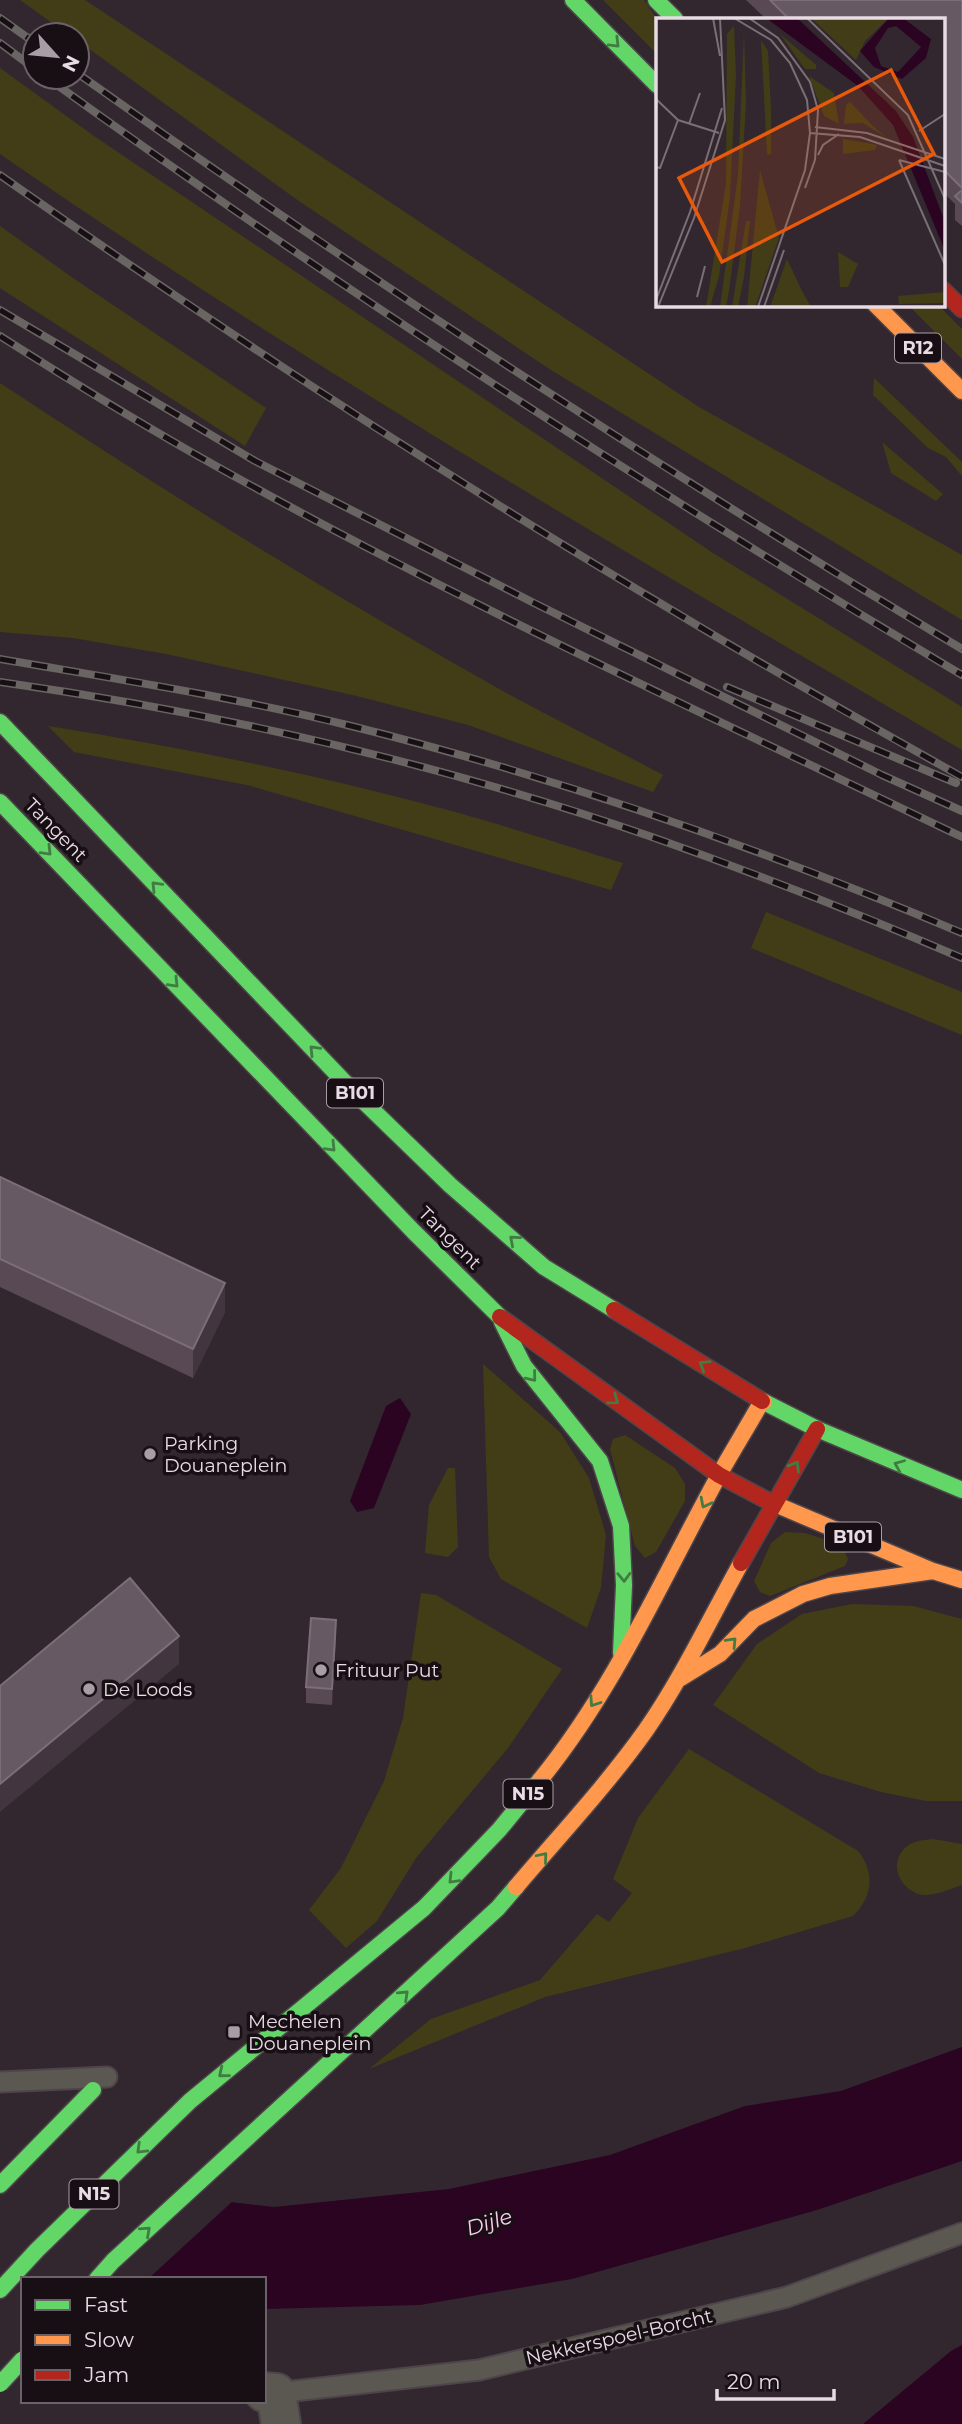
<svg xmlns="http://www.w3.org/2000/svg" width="962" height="2424" font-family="Montserrat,sans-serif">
<rect width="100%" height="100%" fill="#32272f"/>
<path fill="#423d17" d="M 20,0 L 85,0 L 699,407 L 962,555 L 962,620 L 551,370 L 296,199 L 77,40 L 77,35 L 69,35 Z
M 603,0 L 644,0 L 657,19 L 657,54 Z
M 0,68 L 94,136 L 713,553 L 962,707 L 962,750 C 637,559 310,369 0,154 Z
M 0,226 L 73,278 L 266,408 L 245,446 L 0,288 Z
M 908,305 L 938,305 L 962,329 L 962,359 Z
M 874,378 L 962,462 L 962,476 L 946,457 L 928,448 L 873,395 Z
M 0,383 C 167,493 337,599 512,696 C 562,723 613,748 663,775 L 653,792 L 468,725 L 357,696 L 166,654 L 73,638 L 0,632 Z
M 882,442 L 943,494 L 936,501 L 891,473 Z
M 48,726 C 181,747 314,774 444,809 C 504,825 563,845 623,863 L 611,890 L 247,785 L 74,752 Z
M 766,912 L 962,992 L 962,1035 L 751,948 Z
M 483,1364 L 560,1432 L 589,1478 L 606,1535 L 601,1588 L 587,1628 L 501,1579 L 489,1557 Z
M 625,1435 L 675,1468 L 685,1484 L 685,1501 L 656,1552 L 645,1558 L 635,1546 L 610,1449 L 613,1439 Z
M 448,1468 L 455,1468 L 458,1547 L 448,1557 L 425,1553 L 429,1505 Z
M 785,1532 L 805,1533 L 842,1545 L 848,1559 L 845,1566 L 770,1596 L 760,1592 L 754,1581 L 771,1543 Z
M 421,1593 L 436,1595 L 562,1669 L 508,1748 L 416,1858 L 377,1921 L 346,1948 L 309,1910 L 341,1868 L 384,1781 L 403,1718 Z
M 852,1604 L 913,1606 L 962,1619 L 962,1801 L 926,1801 L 881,1792 L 819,1773 L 713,1705 L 757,1644 L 802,1614 Z
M 689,1749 L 858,1851 C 875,1872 873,1897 853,1916 L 745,1948 L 545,1997 L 369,2069 L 431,2019 L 540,1980 L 597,1914 L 609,1922 L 632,1893 L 613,1879 L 638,1818 Z
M 933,1839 L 962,1844 L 962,1885 C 950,1889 937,1895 924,1895 C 903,1893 888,1867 903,1850 C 910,1841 923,1840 933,1839 Z"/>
<path fill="#2b0422" d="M 400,1398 L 411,1414 L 374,1508 L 357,1512 L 350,1501 L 386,1406 Z
M 962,2047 L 962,2161 L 817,2210 L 572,2279 L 420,2305 L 264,2309 L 264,2279 L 23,2279 L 0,2175 L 274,2207 L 449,2189 L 610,2155 L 745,2106 L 841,2091 Z
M 962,2345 L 962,2424 L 863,2424 L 951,2351 Z"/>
<path fill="#32272f" d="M 0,2172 L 235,2199 L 148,2279 L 23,2279 L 0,2283 Z"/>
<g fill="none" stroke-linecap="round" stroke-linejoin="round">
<g stroke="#4e454b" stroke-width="23">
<path id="lane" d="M 0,2082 L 107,2077
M 276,2393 L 479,2370 L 787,2297 L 962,2233"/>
</g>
<g stroke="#4e454b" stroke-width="42">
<path id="street" d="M 264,2392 L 276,2393 L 281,2424"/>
</g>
<g stroke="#4e454b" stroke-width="19">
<path id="fast" d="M 573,0 L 657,85
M 656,0 L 675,19
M 0,722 L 356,1094 L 450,1185 L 544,1267 L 614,1310
M 0,802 L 414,1232 L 500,1317
M 502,1322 L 524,1366 L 600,1461 L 621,1526 L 624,1585 L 621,1653
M 764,1402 L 817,1429 L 962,1490
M 0,2185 L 93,2090
M 97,2279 L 113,2261 L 498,1908 L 516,1887
M 0,2290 L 37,2250 L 190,2101 L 424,1908 L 499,1830 L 540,1780"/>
</g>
<g stroke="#4e454b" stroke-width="19">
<path id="slow" d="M 875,304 L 962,391
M 770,1502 L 933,1571 L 962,1580
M 681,1678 L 720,1654 L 754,1619 L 803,1594 L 830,1586 L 933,1571
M 540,1780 C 615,1688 662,1579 719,1475 C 733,1450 748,1426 762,1401 L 764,1402
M 516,1887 C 560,1835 607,1785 646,1730 C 682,1678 710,1619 741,1563"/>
</g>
<g stroke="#4e454b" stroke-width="19">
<path id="jam" d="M 943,290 L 962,309
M 614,1310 L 762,1401
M 500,1317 L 719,1475 L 770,1502
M 741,1563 L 817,1429"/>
</g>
<use href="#lane" stroke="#5a5851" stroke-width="19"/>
<use href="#street" stroke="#5a5851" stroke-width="38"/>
<use href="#fast" stroke="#63d668" stroke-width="16"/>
<use href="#slow" stroke="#ff974d" stroke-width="16"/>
<use href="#jam" stroke="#b3261e" stroke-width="16"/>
<g stroke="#686563" stroke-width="8">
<path id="rail" d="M 0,18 L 35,43
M 0,43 L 35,69
M 77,73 C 364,277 660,469 962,649
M 46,77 C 342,291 648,489 962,675
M 0,175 C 222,331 451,480 685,618 C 776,673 869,725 962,777
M 0,310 L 255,461 L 532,602 L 882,775 L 962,811
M 0,336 C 63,376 126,415 191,452 C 441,594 703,713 962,837
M 0,659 C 116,679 233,697 347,725 C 558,777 763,849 962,933
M 0,682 C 219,713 442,764 652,837 C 757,874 860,914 962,958
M 727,687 L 956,783"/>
</g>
<use href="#rail" stroke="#180f15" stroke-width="5" stroke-dasharray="16" stroke-linecap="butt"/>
<g stroke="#4e454b" stroke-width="19" stroke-linecap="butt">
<path id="fast-bridge" d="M 0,2384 L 23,2359"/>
</g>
<use href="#fast-bridge" stroke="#63d668" stroke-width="16"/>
</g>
<path fill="#584954" d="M 746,0 L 962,0 L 962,226 L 955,220 L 955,204 L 943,192 L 943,19 L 766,19 Z
M 0,1177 L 225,1312 L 193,1378 L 0,1287 Z
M 336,1636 L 332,1705 L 306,1703 L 306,1687 Z"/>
<path fill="#42353f" d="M 225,1283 L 225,1312 L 193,1378 L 193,1349 Z
M 336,1620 L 336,1636 L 332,1705 L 332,1689 Z
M 179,1636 L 179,1664 L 0,1812 L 0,1784 Z"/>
<path fill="#675963" stroke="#7c6d78" stroke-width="2" d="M 770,0 L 962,0 L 962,188 L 943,169 L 943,19 L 789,19 Z
M 962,190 L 962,203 L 955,196 Z
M 0,1177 L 225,1283 L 193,1349 L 0,1259 Z
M 130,1578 L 179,1636 L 0,1784 L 0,1686 Z
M 311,1618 L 336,1620 L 332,1689 L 306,1687 Z"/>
<defs><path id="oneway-chevron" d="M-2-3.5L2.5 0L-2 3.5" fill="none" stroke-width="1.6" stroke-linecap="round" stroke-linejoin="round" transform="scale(1.75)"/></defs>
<g stroke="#417c43">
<use href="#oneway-chevron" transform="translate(615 43) rotate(45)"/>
<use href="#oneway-chevron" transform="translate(47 851) rotate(46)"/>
<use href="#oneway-chevron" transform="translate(156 886) rotate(-134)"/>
<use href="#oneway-chevron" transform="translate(174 983) rotate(46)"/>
<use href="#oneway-chevron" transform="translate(314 1050) rotate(-134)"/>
<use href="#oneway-chevron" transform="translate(331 1147) rotate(46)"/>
<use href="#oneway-chevron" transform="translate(514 1240) rotate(-139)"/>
<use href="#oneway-chevron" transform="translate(704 1365) rotate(-148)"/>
<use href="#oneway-chevron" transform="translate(532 1377) rotate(51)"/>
<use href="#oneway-chevron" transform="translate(614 1400) rotate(36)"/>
<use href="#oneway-chevron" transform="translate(899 1465) rotate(-157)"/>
<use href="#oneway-chevron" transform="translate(795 1466) rotate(-59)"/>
<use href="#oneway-chevron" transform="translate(705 1503) rotate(117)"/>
<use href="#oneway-chevron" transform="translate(624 1577) rotate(88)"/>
<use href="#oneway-chevron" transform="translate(732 1642) rotate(-47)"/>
<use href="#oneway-chevron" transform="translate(594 1702) rotate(124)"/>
<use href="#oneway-chevron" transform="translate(543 1857) rotate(-50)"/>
<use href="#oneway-chevron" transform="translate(453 1879) rotate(134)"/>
<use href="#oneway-chevron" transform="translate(404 1995) rotate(-43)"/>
<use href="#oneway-chevron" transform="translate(223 2073) rotate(141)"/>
<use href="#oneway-chevron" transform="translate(141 2149) rotate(136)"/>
<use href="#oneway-chevron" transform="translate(146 2231) rotate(-42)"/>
</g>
<g fill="#a89ca5" stroke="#180f15" stroke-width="2.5">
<circle cx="150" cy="1454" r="7"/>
<circle cx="321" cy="1670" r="7"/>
<circle cx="89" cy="1689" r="7"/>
<rect x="227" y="2025" width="14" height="14" rx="3.5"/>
</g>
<g text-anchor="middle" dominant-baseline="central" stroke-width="7" stroke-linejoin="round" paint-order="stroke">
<g fill="#180f15" stroke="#aa9ea6" stroke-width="2">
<rect x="895" y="333.5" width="46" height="29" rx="5"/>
<rect x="327" y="1078.5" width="56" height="29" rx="5"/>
<rect x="825" y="1522.5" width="56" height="29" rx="5"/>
<rect x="503.5" y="1779.5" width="49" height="29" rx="5"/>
<rect x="69.5" y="2179.5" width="49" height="29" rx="5"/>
</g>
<g font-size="18" font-weight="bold" fill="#e8dbe4">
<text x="918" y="348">R12</text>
<text x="355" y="1093">B101</text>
<text x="853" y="1537">B101</text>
<text x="528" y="1794">N15</text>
<text x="94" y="2194">N15</text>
</g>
<g font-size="19" fill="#e8dbe4" stroke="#180f15">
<text transform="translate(56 830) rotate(46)">Tangent</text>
<text transform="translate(450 1238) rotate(45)">Tangent</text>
<text transform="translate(619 2337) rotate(-13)">Nekkerspoel-Borcht</text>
</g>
<g font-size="19" fill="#e8dbe4" stroke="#180f15" text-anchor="start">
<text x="164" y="1443">Parking<tspan x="164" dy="22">Douaneplein</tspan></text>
<text x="335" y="1670">Frituur Put</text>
<text x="103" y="1689">De Loods</text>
<text x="248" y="2021">Mechelen<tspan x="248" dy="22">Douaneplein</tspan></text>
</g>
<g font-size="21" font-style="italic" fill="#fecbee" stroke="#180f15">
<text transform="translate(489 2222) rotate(-17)">Dijle</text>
</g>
</g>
<g transform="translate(656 18)">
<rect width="289" height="289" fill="#32272f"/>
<path d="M 155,0 L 233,0 L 209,23 L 200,42 ZM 78,8 L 80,57 L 74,179 L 63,258 L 54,289 L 50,289 L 70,165 L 71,16 ZM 88,13 L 90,85 L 84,188 L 73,273 L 70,289 L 64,289 L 82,157 ZM 124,16 L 160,47 L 160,51 L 149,51 ZM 105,22 L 112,33 L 115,92 L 115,136 L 111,137 ZM 153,58 L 178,75 L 183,106 L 168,98 ZM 194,84 L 216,107 L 231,120 L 207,105 L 188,106 L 190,87 ZM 187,121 L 217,126 L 221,127 L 219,132 L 187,136 ZM 104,152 L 123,220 L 99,289 L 91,289 ZM 90,203 L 94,203 L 88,259 L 82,289 L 76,289 ZM 182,234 L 202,246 L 192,269 L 184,269 ZM 131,241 L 146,273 L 155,289 L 114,289 ZM 289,274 L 289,285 L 243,286 L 242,278 Z" fill="#423d17"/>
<path d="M 110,0 L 141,0 L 240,93 L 257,119 L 289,204 L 289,233 L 237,107 L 202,68 ZM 233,0 L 247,0 L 275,21 L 270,40 L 246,61 L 218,49 L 204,33 ZM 240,8 L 265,29 L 242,54 L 225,48 L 219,30 L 232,10 Z" fill="#2b0422" fill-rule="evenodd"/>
<path fill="none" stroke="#7b6f77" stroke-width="2" d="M 57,0 L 64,38M 78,0 L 115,22 L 134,45 L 151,82 L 154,115 L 204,119 L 289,148M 93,0 L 122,20 L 154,64 L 162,92 L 159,142M 151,0 L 252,97 L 289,181M 0,81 L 22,102 L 63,115M 33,106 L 44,75M 159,109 L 211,115 L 289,141M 263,113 L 289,96M 162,137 L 167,127 L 183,116M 243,142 L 289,247M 243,142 L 289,154M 0,149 L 4,150 L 22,102M 149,170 L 159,142M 41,279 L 49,248M 0,282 L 34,194 L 66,90M 2,289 L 38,200 L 69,102 L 64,0M 102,289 L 149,152 L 154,115M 108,289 L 128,232"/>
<path fill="#e8590c" fill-opacity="0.15" stroke="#e8590c" stroke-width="3.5" d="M 235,52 L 278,136 L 66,244 L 23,160 Z"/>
<rect width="289" height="289" fill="none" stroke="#e8dbe4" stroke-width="3.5"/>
</g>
<rect x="21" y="2277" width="245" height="126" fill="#180f15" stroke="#6b6168" stroke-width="2"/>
<rect x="35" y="2300" width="35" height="10" fill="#63d668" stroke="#6b6168" stroke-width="2"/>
<text x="84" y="2312" font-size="21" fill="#e8dbe4">Fast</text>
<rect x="35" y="2335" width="35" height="10" fill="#ff974d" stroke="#6b6168" stroke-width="2"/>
<text x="84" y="2347" font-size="21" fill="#e8dbe4">Slow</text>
<rect x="35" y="2370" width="35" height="10" fill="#b3261e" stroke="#6b6168" stroke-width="2"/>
<text x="84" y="2382" font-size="21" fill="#e8dbe4">Jam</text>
<g transform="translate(56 56) rotate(117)"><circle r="33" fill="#180f15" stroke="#6b6168" stroke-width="2"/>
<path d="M0-5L12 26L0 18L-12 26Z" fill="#a89ca5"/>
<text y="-10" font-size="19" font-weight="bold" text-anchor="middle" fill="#e8dbe4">N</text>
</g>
<path d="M717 2389v10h117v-10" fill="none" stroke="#e8dbe4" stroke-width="3.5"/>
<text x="727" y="2389" font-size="21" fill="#e8dbe4" stroke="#180f15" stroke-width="5" paint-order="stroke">20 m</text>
</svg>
